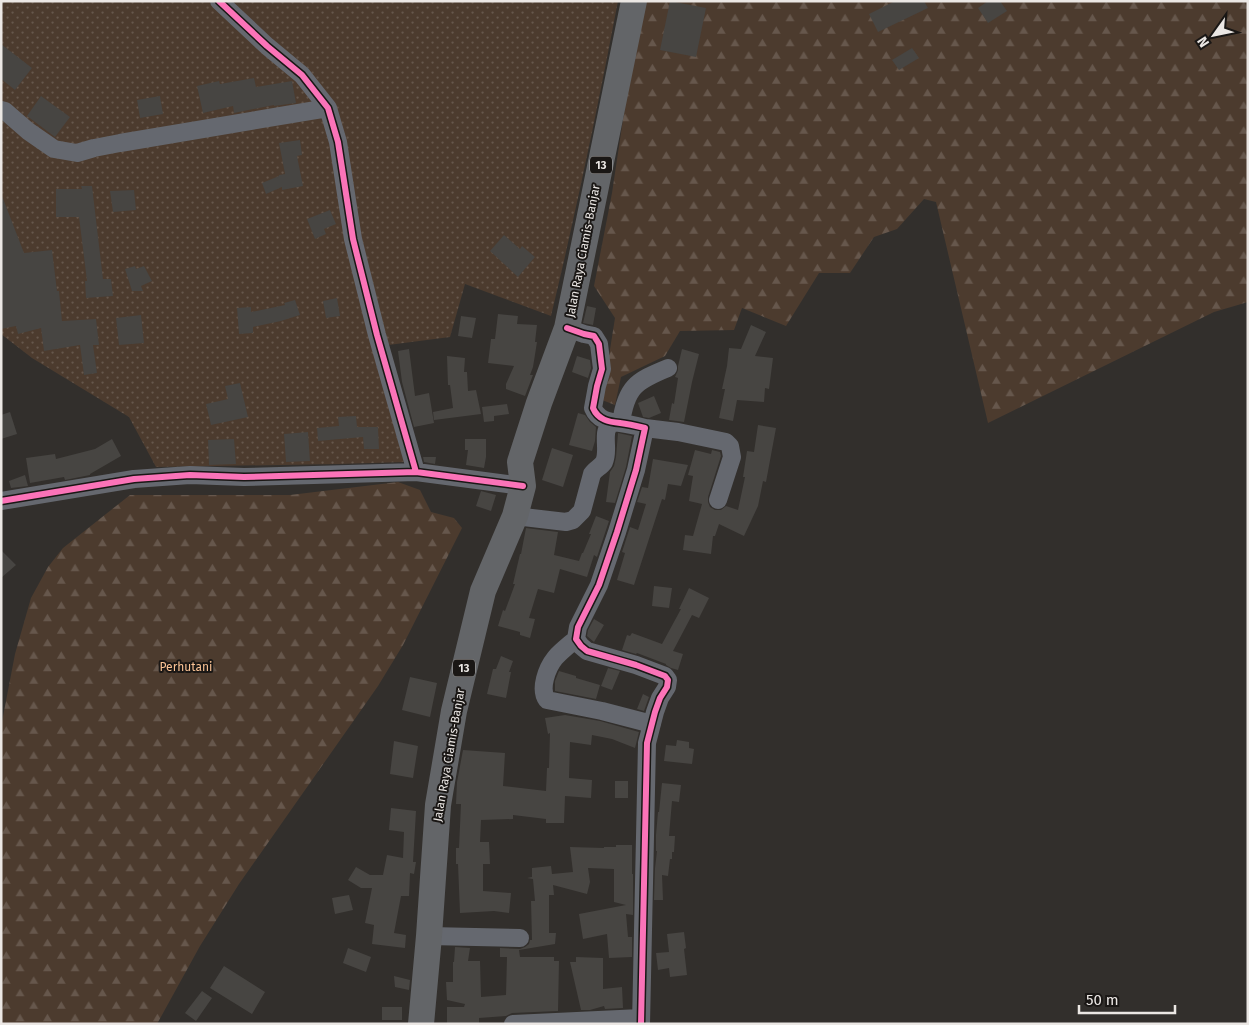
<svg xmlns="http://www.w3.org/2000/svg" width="1249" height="1025" font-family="'Fira Sans',sans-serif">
<defs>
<pattern id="grass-dots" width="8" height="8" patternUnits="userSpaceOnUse" patternTransform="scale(1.25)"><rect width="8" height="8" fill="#4c3b2e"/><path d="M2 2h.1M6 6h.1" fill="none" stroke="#66574c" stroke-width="1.8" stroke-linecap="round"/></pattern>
<pattern id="forest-firs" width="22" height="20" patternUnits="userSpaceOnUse" patternTransform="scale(1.25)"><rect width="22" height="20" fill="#4c3b2e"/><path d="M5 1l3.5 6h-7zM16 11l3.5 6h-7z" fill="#66574c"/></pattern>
</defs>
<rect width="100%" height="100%" fill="#322f2c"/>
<path fill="url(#grass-dots)" d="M 1,1 L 618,1 C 598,107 576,212 551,316 L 465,284 L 450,337 L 373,347 L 404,462 L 339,464 L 156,467 L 129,417 L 32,358 L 1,334 Z"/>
<path fill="url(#forest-firs)" d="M 645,1 L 1248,1 L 1248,302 L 1214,312 L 988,423 L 936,202 L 924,199 L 897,229 L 874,237 L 850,273 L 819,273 L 786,326 L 742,308 L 734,330 L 680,331 L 665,356 L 621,377 L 615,405 L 602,400 L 615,318 L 594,286 L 612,193 L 625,106 Z
M 398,482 L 420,490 L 431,512 L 454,518 L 462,528 L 403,645 L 378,686 L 239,884 L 200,946 L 157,1024 L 1,1024 L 1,727 L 15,654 L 31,598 L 48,567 L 63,548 L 130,495 L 290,495 Z"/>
<path fill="#474542" d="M 670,1 L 706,8 L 696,57 L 660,50 Z
M 895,1 L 924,1 L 928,8 L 878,32 L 869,14 Z
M 988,1 L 1000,1 L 1007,11 L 988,23 L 978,8 Z
M 1,44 L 32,68 L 15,90 L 1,79 Z
M 912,48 L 919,58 L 899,70 L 892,60 Z
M 254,78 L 256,87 L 292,81 L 296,103 L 274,106 L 274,105 L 234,113 L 233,106 L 203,113 L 197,86 L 219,81 L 220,84 Z
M 41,96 L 70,117 L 55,137 L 27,116 Z
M 160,96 L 163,114 L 140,118 L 137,100 Z
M 300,140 L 302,155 L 297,156 L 303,186 L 282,190 L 282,187 L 266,194 L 262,183 L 279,176 L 279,175 L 285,174 L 279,143 Z
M 81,186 L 92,186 L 103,279 L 111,279 L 113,296 L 86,298 L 85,281 L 87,281 L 79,217 L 56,217 L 56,189 L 82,189 Z
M 134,190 L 136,210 L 113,212 L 110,191 Z
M 1,196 L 2,196 L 24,253 L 52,250 L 57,291 L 59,291 L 62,321 L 96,319 L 99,345 L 93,345 L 97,373 L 84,375 L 80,345 L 44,351 L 41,328 L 18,334 L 16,326 L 1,329 Z
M 330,210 L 336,224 L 324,229 L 326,234 L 315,239 L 307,219 Z
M 504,235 L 520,249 L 522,246 L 535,257 L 518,277 L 490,251 Z
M 135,266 L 136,269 L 144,266 L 152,281 L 141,286 L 143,291 L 132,291 L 125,269 Z
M 337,298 L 340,316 L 326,318 L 323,301 Z
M 295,300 L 300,315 L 281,321 L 253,327 L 253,333 L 239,334 L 237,308 L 251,307 L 251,312 L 285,305 L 284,303 Z
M 587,306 L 596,308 L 593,325 L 583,323 Z
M 498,314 L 518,316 L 517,324 L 537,325 L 535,342 L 537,342 L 533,367 L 530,375 L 533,375 L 525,396 L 506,389 L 506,384 L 514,366 L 488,363 L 491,339 L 495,339 Z
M 141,315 L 144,343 L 119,345 L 116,318 Z
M 461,316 L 476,318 L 472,338 L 458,336 Z
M 751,325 L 766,332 L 755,356 L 773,358 L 769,389 L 765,388 L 764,402 L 737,400 L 733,421 L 719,418 L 725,389 L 722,389 L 727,366 L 729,348 L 741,349 Z
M 409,349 L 415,396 L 429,393 L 434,423 L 414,427 L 402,382 L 398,351 Z
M 682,349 L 699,354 L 692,382 L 684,422 L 669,420 L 672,403 L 674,404 L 678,378 L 675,377 L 678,370 L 678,366 Z
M 447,356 L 465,358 L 464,372 L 467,372 L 468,391 L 476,390 L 481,414 L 434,420 L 433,412 L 453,408 L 450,385 L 448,385 Z
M 577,356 L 590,360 L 591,368 L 588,378 L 572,372 Z
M 240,383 L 248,417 L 211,425 L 206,404 L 228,399 L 225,386 Z
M 654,396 L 661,413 L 649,418 L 643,417 L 638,403 Z
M 507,404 L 509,414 L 494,416 L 494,421 L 484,422 L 482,407 Z
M 10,412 L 17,434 L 1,439 L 1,415 Z
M 578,413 L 585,415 L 590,422 L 596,427 L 595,441 L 592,451 L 569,445 Z
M 356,416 L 357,427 L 378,427 L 379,449 L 364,449 L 363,437 L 318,441 L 317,428 L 339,426 L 338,417 Z
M 758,425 L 776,428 L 766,482 L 763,481 L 758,506 L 744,536 L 719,524 L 715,536 L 713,536 L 711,554 L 683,550 L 685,535 L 693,536 L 702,504 L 689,501 L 693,476 L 688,475 L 695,450 L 711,454 L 712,450 L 720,452 L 721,456 L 708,497 L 708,502 L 710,507 L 715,510 L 721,510 L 726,506 L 738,510 L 745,477 L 743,477 L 747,451 L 754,452 Z
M 308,432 L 310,461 L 286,462 L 284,434 Z
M 618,433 L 632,436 L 626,467 L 615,503 L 606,502 L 610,472 L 614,466 L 616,457 Z
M 112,439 L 121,456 L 90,474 L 90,475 L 65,480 L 64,477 L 30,483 L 26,458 L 55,454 L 56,459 L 95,449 Z
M 234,439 L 236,464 L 209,465 L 208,440 Z
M 465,439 L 486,439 L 486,457 L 484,468 L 466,465 L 468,450 L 465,450 Z
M 552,448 L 573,455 L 563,487 L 542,480 Z
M 423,457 L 436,457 L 435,464 L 424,462 Z
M 653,459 L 688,465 L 681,486 L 668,484 L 665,500 L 662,499 L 634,585 L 617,580 L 625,553 L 622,552 L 630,527 L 638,530 L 646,504 L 637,502 L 642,487 L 648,488 Z
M 25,475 L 28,486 L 11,488 L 9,481 Z
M 481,491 L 496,495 L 491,511 L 476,506 Z
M 596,516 L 609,521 L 597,557 L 594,555 L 587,577 L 560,569 L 554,593 L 538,589 L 529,618 L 535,619 L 530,638 L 520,635 L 520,632 L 498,626 L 503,610 L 505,611 L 515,584 L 513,584 L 520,554 L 521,554 L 526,528 L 558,532 L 554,555 L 579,561 L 582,553 L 583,553 L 591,534 L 589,534 Z
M 1,550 L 16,565 L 1,578 Z
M 654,586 L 672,588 L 669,608 L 652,606 Z
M 689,588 L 709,598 L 699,618 L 692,615 L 673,651 L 683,654 L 678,670 L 671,668 L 666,665 L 666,664 L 637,653 L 636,654 L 622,650 L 627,635 L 630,636 L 632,633 L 662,644 L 681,609 L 679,609 Z
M 594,619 L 604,625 L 594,642 L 587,636 L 588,630 Z
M 501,656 L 513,661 L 509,672 L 511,672 L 506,698 L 487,694 L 493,669 L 496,669 Z
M 608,668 L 620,671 L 612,690 L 601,686 Z
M 559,671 L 576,676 L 576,678 L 600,685 L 596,699 L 555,691 L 555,681 Z
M 410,677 L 437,683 L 430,717 L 402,710 Z
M 643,694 L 649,697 L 644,711 L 637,709 Z
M 565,715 L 600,721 L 639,732 L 635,748 L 612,739 L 592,735 L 591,745 L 570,742 L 569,778 L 592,780 L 591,798 L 565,796 L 564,823 L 546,823 L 546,819 L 513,815 L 513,819 L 481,820 L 480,842 L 489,842 L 490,864 L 483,864 L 483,891 L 511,893 L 509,913 L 494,911 L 460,913 L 458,864 L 456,864 L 456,848 L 459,848 L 461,804 L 456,804 L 457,782 L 463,750 L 505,753 L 503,786 L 546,791 L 547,768 L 549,768 L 550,733 L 548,734 L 545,718 Z
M 677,740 L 689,742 L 689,748 L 694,749 L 692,764 L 664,761 L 666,745 L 676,746 Z
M 394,741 L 418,746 L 413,778 L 390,774 Z
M 615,781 L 628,781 L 628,798 L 615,798 Z
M 662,783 L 681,785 L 679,802 L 672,801 L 669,836 L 675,836 L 674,852 L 672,852 L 672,859 L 670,859 L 668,876 L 662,875 L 663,900 L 654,900 L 655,868 L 657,851 L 656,851 L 656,835 L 658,812 L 659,812 Z
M 391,808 L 416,811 L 413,862 L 416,862 L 414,874 L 410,873 L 409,896 L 401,896 L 394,933 L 406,935 L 405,948 L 372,944 L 374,925 L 365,923 L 372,888 L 361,888 L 348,880 L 356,867 L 370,875 L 383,875 L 387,855 L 403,858 L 404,832 L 389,830 Z
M 616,845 L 632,845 L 632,874 L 633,874 L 633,915 L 626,914 L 628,937 L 632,937 L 632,957 L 609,958 L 607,934 L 583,939 L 579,914 L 626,905 L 614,902 L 614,869 L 588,868 L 590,882 L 587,894 L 553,885 L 554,895 L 549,895 L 549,933 L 556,933 L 555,944 L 519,950 L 520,957 L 554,957 L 554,961 L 559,961 L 558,1011 L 512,1013 L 506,1016 L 479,1018 L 479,1024 L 447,1024 L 447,1007 L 464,1007 L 465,1004 L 447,1000 L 446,982 L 453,982 L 453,962 L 454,962 L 455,947 L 470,948 L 468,961 L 480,961 L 481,997 L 506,995 L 507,957 L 500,957 L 500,948 L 520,949 L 525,947 L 529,944 L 530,940 L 532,940 L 531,901 L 535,901 L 533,879 L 527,878 L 532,877 L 532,868 L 551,866 L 552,874 L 573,872 L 570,847 L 604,848 L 604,847 L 616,847 Z
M 349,895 L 353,910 L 335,914 L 332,898 Z
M 684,932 L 686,948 L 684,949 L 687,975 L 670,977 L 669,968 L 658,970 L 656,953 L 669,952 L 667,934 Z
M 348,948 L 371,957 L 366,972 L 343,963 Z
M 576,957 L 603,958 L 603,989 L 622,987 L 623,1008 L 605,1009 L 604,1006 L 590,1010 L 581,1010 L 570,962 L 576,962 Z
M 224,966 L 265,992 L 252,1014 L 210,988 Z
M 394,976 L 410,980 L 409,990 L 395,987 Z
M 202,991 L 212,998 L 196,1021 L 185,1013 Z
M 382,1007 L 402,1007 L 402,1020 L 382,1020 Z"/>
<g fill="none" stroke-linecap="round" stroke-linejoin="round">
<path stroke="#65686f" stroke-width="18" d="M 219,1 L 267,46 L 302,75 L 328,108 L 338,142 L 353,239 L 377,335 L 416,472
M 1,110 L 5,111 L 28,131 L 54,149 L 77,153 L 94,148 L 120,143 L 328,108
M 567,328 L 584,334 L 594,336 L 599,344 L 602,369 L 597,386 L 593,408 C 598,420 609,422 620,423 C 629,424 637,426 645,428 L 636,470 L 617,532 L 599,585 L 578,627 L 576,639 L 581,646 L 587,651 L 636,665 L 665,676 L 668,680 L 667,687 L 660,698 L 655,712 L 647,743 L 641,1024
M 621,423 C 626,387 636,381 668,368
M 645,428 L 678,432 L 726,442 L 730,446 L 732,457 L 718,500
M 1,501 L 134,479 L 190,475 L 244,477 L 416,472 L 523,486
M 515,516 L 566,522 L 573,520 L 582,511 L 592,474 C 595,469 601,467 604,462 C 608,453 605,444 606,434 C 606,430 609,426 610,422
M 576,639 C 569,645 561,651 555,658 C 547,668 539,689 547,700 L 602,711 L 652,724
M 429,936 L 520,938
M 513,1024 L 641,1018"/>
<path stroke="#636568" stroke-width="26" d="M 421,1024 L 429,936 L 438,805 L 454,711 L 483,591 L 515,516 L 523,486 L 520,462 L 539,403 L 567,328 L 634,1"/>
<g stroke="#1a1715" stroke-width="9">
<path id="cycleway" d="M 219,1 L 267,46 L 302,75 L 328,108 L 338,142 L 353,239 L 377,335 L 416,472
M 567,328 L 584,334 L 594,336 L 599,344 L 602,369 L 597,386 L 593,408 C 598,420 609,422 620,423 C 629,424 637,426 645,428 L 636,470 L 617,532 L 599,585 L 578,627 L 576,639 L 581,646 L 587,651 L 636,665 L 665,676 L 668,680 L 667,687 L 660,698 L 655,712 L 647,743 L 641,1024
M 1,501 L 134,479 L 190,475 L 244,477 L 416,472 L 523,486"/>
</g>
<use href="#cycleway" stroke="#fb73b8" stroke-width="6"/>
</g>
<g text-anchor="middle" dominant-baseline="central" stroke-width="4" stroke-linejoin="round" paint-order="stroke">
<g fill="#1a1715" stroke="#aca9a6" stroke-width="1">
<rect x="590" y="156.5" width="22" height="17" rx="4"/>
<rect x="453" y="659.5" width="22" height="17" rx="4"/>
</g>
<g font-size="11" font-weight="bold" fill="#ebe7e4">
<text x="601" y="165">13</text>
<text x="464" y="668">13</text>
</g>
<g font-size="12" fill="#ebe7e4" stroke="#1a1715">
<text transform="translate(583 251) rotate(-79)">Jalan Raya Ciamis-Banjar</text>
<text transform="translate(449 755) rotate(-80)">Jalan Raya Ciamis-Banjar</text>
</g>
<g font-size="12" fill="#fac395" stroke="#1a1715">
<text x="186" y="667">Perhutani</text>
</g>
</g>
<rect width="1249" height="1025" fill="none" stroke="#ebe7e4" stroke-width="5"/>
<g transform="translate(1214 35) rotate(237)" stroke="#1a1715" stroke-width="4" paint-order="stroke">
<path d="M0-4L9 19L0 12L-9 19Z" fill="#ebe7e4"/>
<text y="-8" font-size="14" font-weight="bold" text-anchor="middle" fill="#ebe7e4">N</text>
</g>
<path d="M1079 1005v8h96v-8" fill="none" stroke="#ebe7e4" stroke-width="2.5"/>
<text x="1086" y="1005" font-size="15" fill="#ebe7e4" stroke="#1a1715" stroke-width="4" paint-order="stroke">50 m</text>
</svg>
